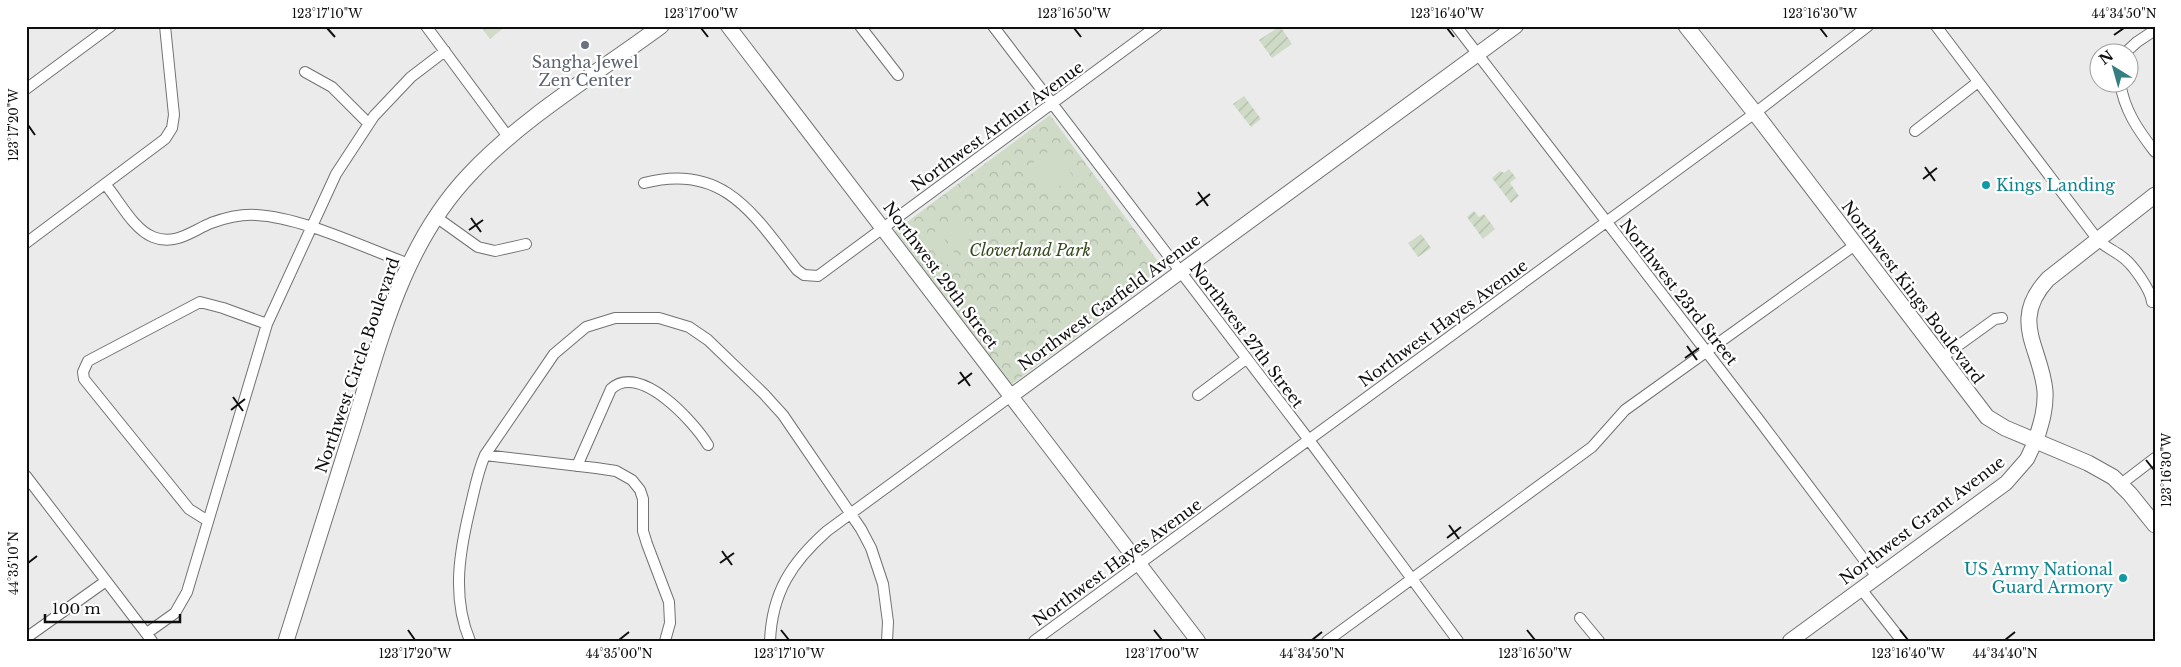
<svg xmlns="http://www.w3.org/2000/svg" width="2181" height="667" font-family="'Libre Baskerville',serif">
<defs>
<pattern id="park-crowns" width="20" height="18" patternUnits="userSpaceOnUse" patternTransform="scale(1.25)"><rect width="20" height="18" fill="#cfdbc7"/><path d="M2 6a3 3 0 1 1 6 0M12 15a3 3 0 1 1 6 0" fill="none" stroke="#b1bbaa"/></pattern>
<pattern id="garden-furrows" width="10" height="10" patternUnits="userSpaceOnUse" patternTransform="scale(1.25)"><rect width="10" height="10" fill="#cfdbc7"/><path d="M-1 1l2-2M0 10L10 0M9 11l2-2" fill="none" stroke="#b1bbaa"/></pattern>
</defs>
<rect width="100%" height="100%" fill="#ebebec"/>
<path fill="url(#park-crowns)" d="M 480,26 L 506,26 L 490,39 Z
M 1050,115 L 1165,271 L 1012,384 L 895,231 Z"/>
<path fill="url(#garden-furrows)" d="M 1280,26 L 1292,44 L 1272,58 L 1259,40 Z
M 1244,96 L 1261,119 L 1251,127 L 1233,104 Z
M 1509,169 L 1516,178 L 1510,183 L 1519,196 L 1511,203 L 1492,178 L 1500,171 L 1504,173 Z
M 1474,211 L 1479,217 L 1484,214 L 1495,229 L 1483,239 L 1467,217 Z
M 1421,234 L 1431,248 L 1418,257 L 1408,243 Z"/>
<path fill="#cfdbc7" d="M 1052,149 L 1073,176 L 1047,195 L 1026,168 Z
M 953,218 L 972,244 L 960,253 L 941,227 Z
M 937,230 L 957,256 L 945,266 L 925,240 Z"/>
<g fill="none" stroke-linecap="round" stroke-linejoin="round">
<g stroke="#717272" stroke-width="12">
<path id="minor" d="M 426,26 L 509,138
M 860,26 L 898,75
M 993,26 L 1309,440 L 1458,641
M 1456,26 L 1759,420 L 1877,577
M 1936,26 L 2098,240 C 2105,247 2113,250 2121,256 C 2132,263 2151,290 2152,302
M 2126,52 L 2137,42 L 2155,30
M 305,72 L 332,87 L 368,123
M 2120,82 C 2124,110 2138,130 2155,152
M 26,89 L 111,26
M 1915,131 L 1978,82
M 644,183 C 724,162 754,215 797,270 L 804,275 L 818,276 L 1157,26
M 105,184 C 119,200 133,229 153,237 C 175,246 192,231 211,223 C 225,218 240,214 256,215 C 301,217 365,248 409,264
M 436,217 L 478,247 L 495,251 L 526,244
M 26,243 L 165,139 L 172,128 L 174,115 L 165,26
M 1941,358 L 1995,319 L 2002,318
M 1198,395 L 1246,359
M 485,455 L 596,468 L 616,471 L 632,480 L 640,490 L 643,499 L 643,531 L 647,544 L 669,602 L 670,623 L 665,641
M 577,466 L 611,389 C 640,362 694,422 708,445
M 26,476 L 152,641
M 2121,484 L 2155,458
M 208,521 L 189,509 L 84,379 L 83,372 L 88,361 L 200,302 L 223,308 L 267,324
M 1861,589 L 1902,641
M 1580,618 L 1599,641
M 147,633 L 175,613 L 187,592 L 267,324 L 336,174 L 374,116 L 411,77 L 445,51
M 26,638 L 106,581
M 470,641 C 451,596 460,549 471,504 C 475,487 478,471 485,455 L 554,354 L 586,327 L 615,318 L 659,318 L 689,327 L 708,340 L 764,394 L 783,415 L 861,529 L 871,548 L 883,584 L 888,622 L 887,641
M 770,641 C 772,592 792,562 827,531 L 1011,396
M 1034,641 L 1755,113 L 1868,26
M 1327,641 L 1592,447 L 1625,410 L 1855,245"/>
</g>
<g stroke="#717272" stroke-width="16">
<path id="tertiary" d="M 728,26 L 1198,641
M 1011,396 L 1516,26
M 1790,641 L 2006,483 L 2027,459 L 2036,440"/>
</g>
<g stroke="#717272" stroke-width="17">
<path id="secondary" d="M 1686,26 L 1755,113 L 1987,417 L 2005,428 L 2088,463 L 2113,477 L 2130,494 L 2155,525
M 2036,440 C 2041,424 2046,409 2045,391 C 2041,347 2009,321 2048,279 L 2155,195
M 286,641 C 308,570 330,499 353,428 C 381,338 403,244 470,174 C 522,118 599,72 661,26"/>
</g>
<use href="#minor" stroke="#fff" stroke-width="10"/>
<use href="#tertiary" stroke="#fff" stroke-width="14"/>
<use href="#secondary" stroke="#fff" stroke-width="15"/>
</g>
<path fill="none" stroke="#0f0f0f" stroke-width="2" d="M 327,28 L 335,37M 701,28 L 708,37M 1074,28 L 1081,37M 1447,28 L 1454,37M 1820,28 L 1827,37M 2114,35 L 2124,28M 28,125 L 35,135M 1925,167 L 1935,181M 1923,179 L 1937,168M 1198,192 L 1208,206M 1196,205 L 1210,194M 471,218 L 481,232M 469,230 L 483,220M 1687,346 L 1697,360M 1685,358 L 1699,348M 960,372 L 970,386M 958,384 L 972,373M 233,397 L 243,411M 231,410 L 245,399M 2146,460 L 2154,470M 1449,525 L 1459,539M 1447,538 L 1461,527M 722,551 L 732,565M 28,563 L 37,556M 720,563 L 734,553M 408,630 L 415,640M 781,630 L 789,640M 1154,630 L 1162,640M 1527,630 L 1535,640M 1900,630 L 1908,640M 619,640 L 629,632M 1312,640 L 1322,632M 2005,640 L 2015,632"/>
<circle fill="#6b7280" stroke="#fff" stroke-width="2" cx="585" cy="45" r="5"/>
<g fill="#0f9aa8" stroke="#fff" stroke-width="2">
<circle cx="1986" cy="185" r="5"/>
<circle cx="2123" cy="578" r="5"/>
</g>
<g text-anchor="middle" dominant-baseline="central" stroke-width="4.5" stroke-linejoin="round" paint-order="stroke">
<g font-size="16" fill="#5b616d" stroke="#fff">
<text x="585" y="62">Sangha Jewel<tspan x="585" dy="18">Zen Center</tspan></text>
</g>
<g font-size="16" fill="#0f0f0f" stroke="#fff">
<text transform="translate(997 126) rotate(-36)">Northwest Arthur Avenue</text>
<text transform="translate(941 275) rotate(53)">Northwest 29th Street</text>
<text transform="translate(1679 292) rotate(52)">Northwest 23rd Street</text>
<text transform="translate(1913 292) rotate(53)">Northwest Kings Boulevard</text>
<text transform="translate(1109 302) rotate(-36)">Northwest Garfield Avenue</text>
<text transform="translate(1443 323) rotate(-36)">Northwest Hayes Avenue</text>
<text transform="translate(1247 335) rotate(53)">Northwest 27th Street</text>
<text transform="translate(357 365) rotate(-71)">Northwest Circle Boulevard</text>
<text transform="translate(1922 520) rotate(-37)">Northwest Grant Avenue</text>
<text transform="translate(1117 562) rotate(-36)">Northwest Hayes Avenue</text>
</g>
<g font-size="16" fill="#0d838f" stroke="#fff" text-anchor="start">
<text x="1996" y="185">Kings Landing</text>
<text x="2113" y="569" text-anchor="end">US Army National<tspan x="2113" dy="18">Guard Armory</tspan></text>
</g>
<g font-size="16" font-style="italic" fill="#334a1d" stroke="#fff">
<text x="1030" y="250">Cloverland Park</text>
</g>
</g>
<rect width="2181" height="667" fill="none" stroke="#ffffff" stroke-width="55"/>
<g transform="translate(2114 68) rotate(323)"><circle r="24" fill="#ffffff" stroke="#9f9f9f"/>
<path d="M0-4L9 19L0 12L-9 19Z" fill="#357e81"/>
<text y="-8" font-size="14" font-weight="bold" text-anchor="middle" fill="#0f0f0f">N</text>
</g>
<path d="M45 614v8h135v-8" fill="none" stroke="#0f0f0f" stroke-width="2.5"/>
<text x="52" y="614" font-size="15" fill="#0f0f0f" stroke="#ffffff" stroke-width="4" paint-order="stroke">100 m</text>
<rect x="28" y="28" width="2126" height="612" fill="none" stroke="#0f0f0f" stroke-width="2"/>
<g font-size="12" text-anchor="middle" fill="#0f0f0f">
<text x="327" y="18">123°17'10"W</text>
<text x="701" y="18">123°17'00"W</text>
<text x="1074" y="18">123°16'50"W</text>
<text x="1447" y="18">123°16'40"W</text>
<text x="1820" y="18">123°16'30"W</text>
<text x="2124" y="18">44°34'50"N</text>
<text transform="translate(14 125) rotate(-90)" y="4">123°17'20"W</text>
<text transform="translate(2167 470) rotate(-90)" y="4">123°16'30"W</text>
<text transform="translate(14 563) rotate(-90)" y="4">44°35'10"N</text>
<text x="415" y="658">123°17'20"W</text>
<text x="619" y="658">44°35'00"N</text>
<text x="789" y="658">123°17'10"W</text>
<text x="1162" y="658">123°17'00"W</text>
<text x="1312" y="658">44°34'50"N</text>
<text x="1535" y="658">123°16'50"W</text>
<text x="1908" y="658">123°16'40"W</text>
<text x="2005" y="658">44°34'40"N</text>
</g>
</svg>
